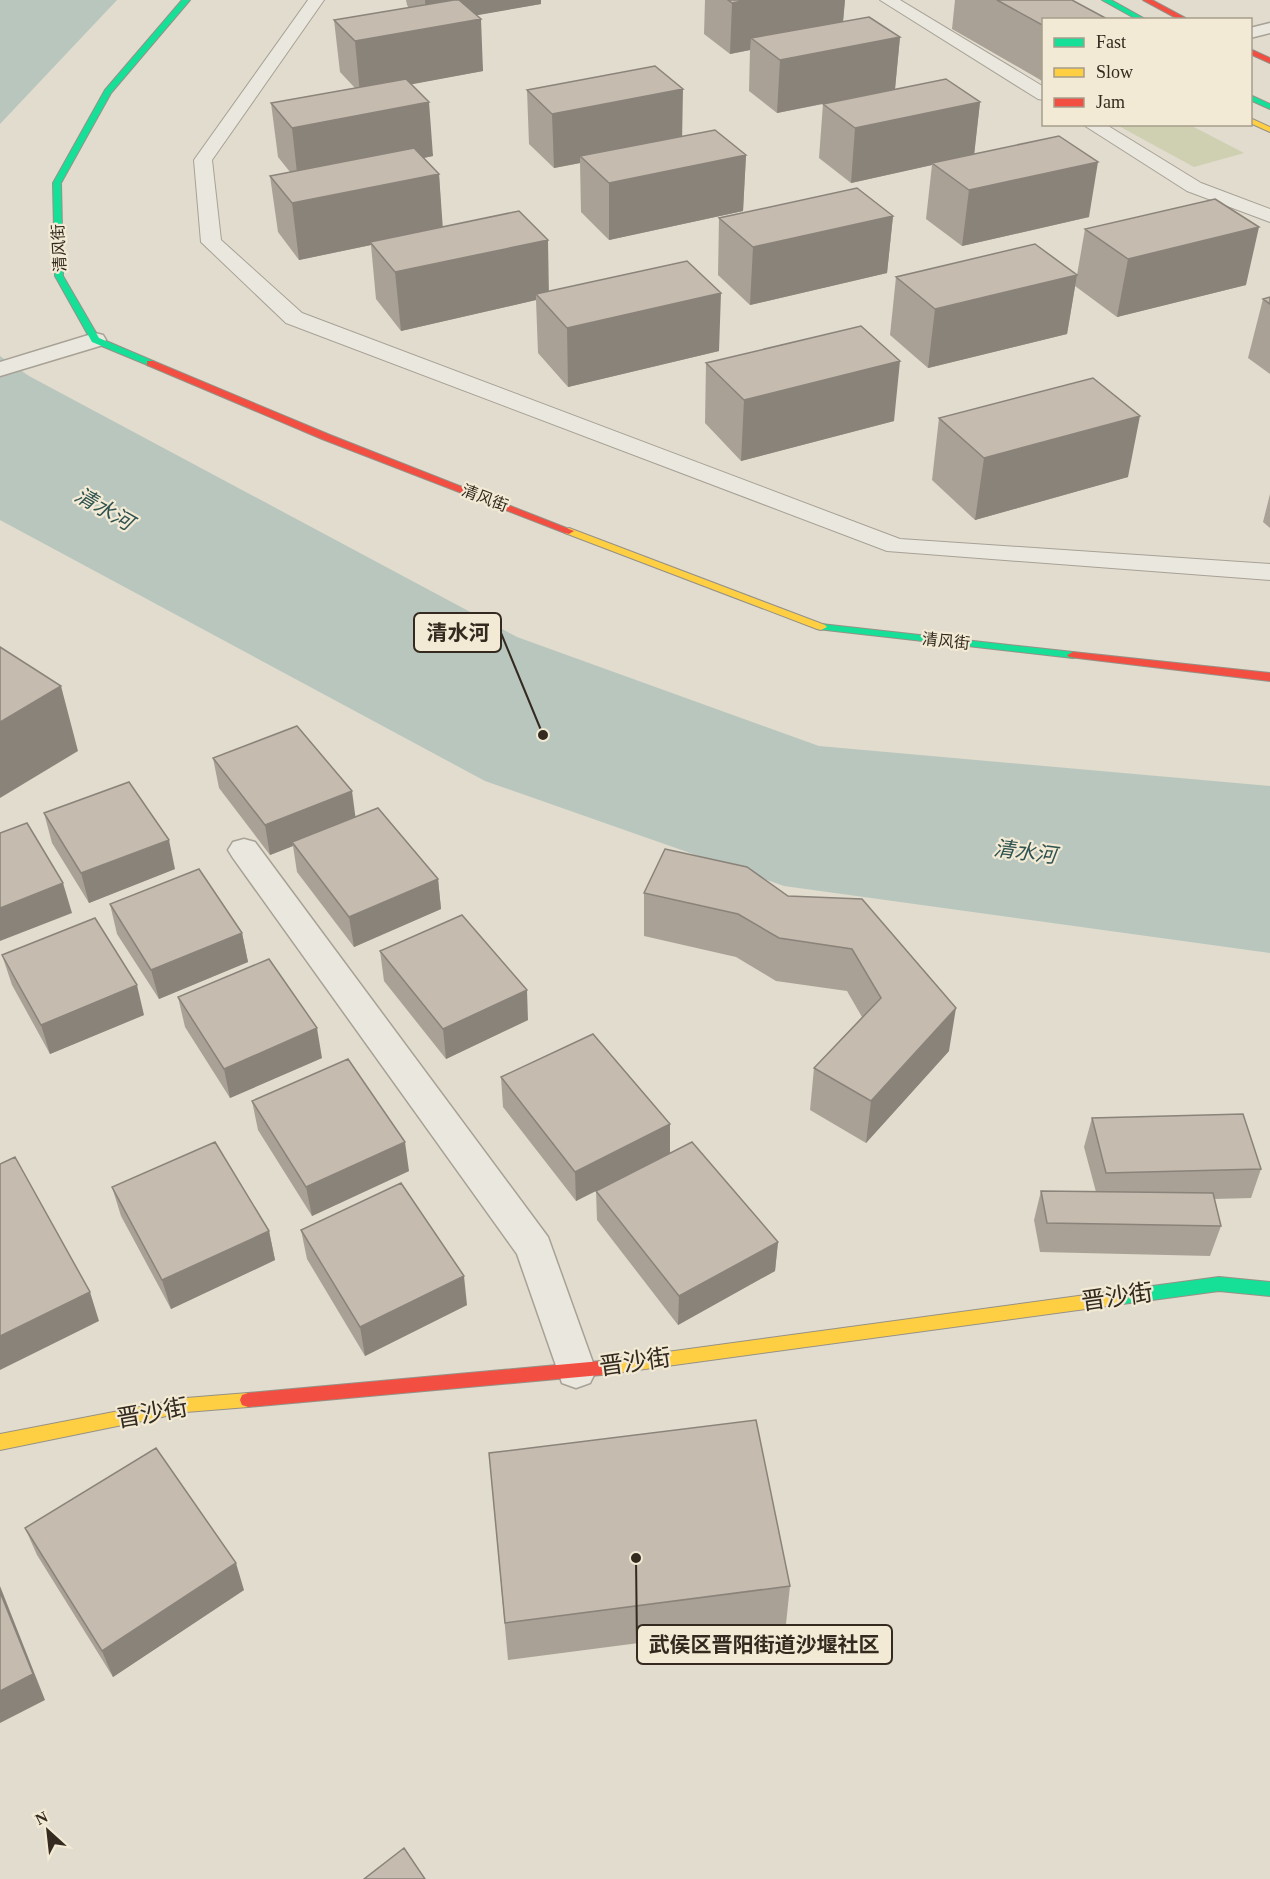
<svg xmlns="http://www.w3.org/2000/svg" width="1270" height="1879" font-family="'Times New Roman','Noto Sans SC',serif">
<rect width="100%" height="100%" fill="#e1dccd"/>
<path fill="#cfd0b1" d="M 1117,125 L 1190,125 L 1244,153 L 1194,167 Z"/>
<path fill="#b8c6be" d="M 0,0 L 117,0 L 0,124 Z
M 0,356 L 29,376 L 517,637 L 819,746 L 1270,786 L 1270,953 L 784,886 L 485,781 L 0,520 Z"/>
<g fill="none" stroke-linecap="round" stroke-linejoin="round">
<g stroke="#a7a196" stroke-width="2">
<path id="lane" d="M 308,0 L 324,0 L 212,160 L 221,240 L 302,313 L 900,539 L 1270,564 L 1270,580 L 887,551 L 286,323 L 201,242 L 194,160 Z
M 880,0 L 900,0 L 1044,87 L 1044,100 L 1038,99 Z
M 1082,124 L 1105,124 L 1201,183 L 1270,209 L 1270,222 L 1187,191 Z"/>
</g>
<g stroke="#a7a196" stroke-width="3">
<path id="street" d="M 1270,23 L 1270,33 L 1250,38 L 1250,28 Z
M 95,333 L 103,335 L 106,340 L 103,345 L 0,376 L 0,362 Z
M 244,839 L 255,842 L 548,1237 L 596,1371 L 590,1383 L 576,1388 L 562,1383 L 517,1254 L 233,858 L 228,850 L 233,842 Z"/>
</g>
<g stroke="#969186" stroke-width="2">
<path id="fast" d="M 182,0 L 190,0 L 111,93 L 61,183 L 63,276 L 99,338 L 153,361 L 153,365 L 150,366 L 92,342 L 55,276 L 53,183 L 105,90 Z
M 1102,0 L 1111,0 L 1147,20 L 1138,20 Z
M 1250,95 L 1270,104 L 1270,109 L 1250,100 Z
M 821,624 L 1073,652 L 1079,655 L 1073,658 L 817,629 L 815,627 Z
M 1219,1277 L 1270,1282 L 1270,1296 L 1219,1291 L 1115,1305 L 1109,1303 L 1107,1298 L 1109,1293 L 1115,1291 Z"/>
</g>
<g stroke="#969186" stroke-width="2">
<path id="slow" d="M 1250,118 L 1270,127 L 1270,132 L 1250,123 Z
M 569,528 L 825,625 L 827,627 L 821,630 L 817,629 L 565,533 L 564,531 Z
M 1115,1291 L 1121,1293 L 1123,1298 L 1121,1303 L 1115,1305 L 601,1375 L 595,1373 L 593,1368 L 595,1363 L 601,1361 Z
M 248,1393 L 254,1395 L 256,1400 L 254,1405 L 248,1407 L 186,1412 L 0,1450 L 0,1434 L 186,1398 Z"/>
</g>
<g stroke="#969186" stroke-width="2">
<path id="jam" d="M 1143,0 L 1152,0 L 1189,20 L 1180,20 Z
M 1250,49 L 1270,58 L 1270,63 L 1250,54 Z
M 147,361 L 153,361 L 330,435 L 574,531 L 569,534 L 565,533 L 322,439 L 147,365 Z
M 1073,652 L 1270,673 L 1270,681 L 1069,657 L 1067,655 Z
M 601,1361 L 607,1363 L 609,1368 L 607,1373 L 601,1375 L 248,1407 L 242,1405 L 240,1400 L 242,1395 L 248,1393 Z"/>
</g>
<use href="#lane" fill="#eae7de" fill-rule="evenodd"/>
<use href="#street" fill="#eae7de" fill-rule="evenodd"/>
<use href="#fast" fill="#16e098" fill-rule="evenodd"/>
<use href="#slow" fill="#ffcf43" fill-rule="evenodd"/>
<use href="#jam" fill="#f24e42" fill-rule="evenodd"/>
</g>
<path fill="#a9a196" d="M 406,0 L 541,0 L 541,4 L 476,15 L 483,71 L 411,84 L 433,156 L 424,158 L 439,174 L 442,227 L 549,292 L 719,351 L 568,387 L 538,353 L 536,300 L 401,331 L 376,299 L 371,245 L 299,260 L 278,232 L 270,176 L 290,172 L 278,157 L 271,103 L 355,88 L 340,72 L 334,20 L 409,8 L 407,5 Z
M 705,0 L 845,0 L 843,21 L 900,37 L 895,89 L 980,102 L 974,154 L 1089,217 L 962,246 L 926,219 L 932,165 L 851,183 L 819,158 L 823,104 L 777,113 L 749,91 L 750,50 L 730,54 L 704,34 Z
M 955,0 L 1072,0 L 1044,20 L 1044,82 L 952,29 Z
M 527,90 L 746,155 L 743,211 L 609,240 L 581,212 L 580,163 L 554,168 L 529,144 Z
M 893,216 L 887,273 L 750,305 L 718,275 L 719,218 Z
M 1085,229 L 1246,285 L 1117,317 L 1075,286 L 1067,334 L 928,368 L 890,335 L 896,277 L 1077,275 Z
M 1270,297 L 1270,374 L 1248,358 L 1263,299 Z
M 706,363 L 894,421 L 741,461 L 705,423 Z
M 939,418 L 1128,477 L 975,520 L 932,480 Z
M 1270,494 L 1270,528 L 1263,522 Z
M 213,758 L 355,817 L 438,879 L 441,909 L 354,947 L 297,872 L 293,846 L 270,855 L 219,788 Z
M 44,813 L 175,869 L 89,903 L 52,843 Z
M 644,893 L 788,896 L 862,899 L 949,1051 L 866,1143 L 810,1110 L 814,1068 L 862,1017 L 847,991 L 776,981 L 736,957 L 644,936 Z
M 110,904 L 242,933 L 248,962 L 159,999 L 117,934 Z
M 380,951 L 528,1020 L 446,1059 L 384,981 Z
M 2,955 L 144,1015 L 50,1054 L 12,985 Z
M 178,997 L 322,1058 L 230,1098 L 185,1027 Z
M 501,1077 L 670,1124 L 670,1153 L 778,1242 L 775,1271 L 678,1325 L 597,1220 L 596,1191 L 576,1201 L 503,1107 Z
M 252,1101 L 409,1171 L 312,1216 L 258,1130 Z
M 1092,1118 L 1261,1169 L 1251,1198 L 1214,1199 L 1221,1226 L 1210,1256 L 1040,1252 L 1034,1220 L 1041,1191 L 1096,1192 L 1084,1147 Z
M 112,1187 L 269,1231 L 275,1260 L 171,1309 L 121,1216 Z
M 301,1230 L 467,1305 L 365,1356 L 307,1259 Z
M 489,1453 L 790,1586 L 786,1624 L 508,1660 Z
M 25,1528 L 244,1590 L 113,1677 L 37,1555 Z"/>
<path fill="#8a837a" d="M 425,0 L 541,0 L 541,4 L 427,24 Z
M 747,0 L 845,0 L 842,33 L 751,38 L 750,50 L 730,54 L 732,3 Z
M 481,19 L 483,71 L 360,94 L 355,41 Z
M 900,37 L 895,89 L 777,113 L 780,60 Z
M 683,89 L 682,143 L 580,156 L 580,163 L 554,168 L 552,114 Z
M 429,102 L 433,156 L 298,182 L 292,128 Z
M 980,102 L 974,156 L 932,163 L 932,165 L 851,183 L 855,128 Z
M 746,155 L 743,211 L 609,240 L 609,183 Z
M 1098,162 L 1089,217 L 962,246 L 969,190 Z
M 439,174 L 443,230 L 370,242 L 371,245 L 299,260 L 292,203 Z
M 893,216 L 887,273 L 750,305 L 753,247 Z
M 1259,227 L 1246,285 L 1117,317 L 1128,259 Z
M 548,240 L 549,297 L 536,294 L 536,300 L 401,331 L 395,272 Z
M 1077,275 L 1067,334 L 928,368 L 935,309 Z
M 721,293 L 719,351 L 568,387 L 567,328 Z
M 900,361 L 894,421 L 741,461 L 744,400 Z
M 1140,416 L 1128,477 L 975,520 L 984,458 Z
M 61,686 L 78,751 L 0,798 L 0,722 Z
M 352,791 L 356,821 L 292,842 L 293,846 L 270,855 L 265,825 Z
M 169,840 L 175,869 L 89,903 L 81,873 Z
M 438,879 L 441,909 L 354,947 L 349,917 Z
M 63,883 L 72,913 L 0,941 L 0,908 Z
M 242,933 L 248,962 L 159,999 L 151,970 Z
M 137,985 L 144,1015 L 50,1054 L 41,1025 Z
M 527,990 L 528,1020 L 446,1059 L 443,1029 Z
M 956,1008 L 949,1051 L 866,1143 L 871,1101 Z
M 317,1028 L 322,1058 L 230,1098 L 224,1069 Z
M 670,1124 L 670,1153 L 576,1201 L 575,1172 Z
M 405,1142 L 409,1171 L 312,1216 L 306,1187 Z
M 269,1231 L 275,1260 L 171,1309 L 162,1280 Z
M 778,1242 L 775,1271 L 678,1325 L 679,1296 Z
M 464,1276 L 467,1305 L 365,1356 L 360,1327 Z
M 90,1292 L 99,1321 L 0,1370 L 0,1336 Z
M 236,1563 L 244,1590 L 113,1677 L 102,1651 Z
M 0,1586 L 45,1700 L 0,1723 Z"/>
<path fill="#c5bbae" stroke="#8a837a" stroke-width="1.5" d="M 454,0 L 459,0 L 481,19 L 355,41 L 334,20 Z
M 728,0 L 747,0 L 732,3 Z
M 997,0 L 1072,0 L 1109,20 L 1044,20 L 1044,26 Z
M 869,17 L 900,37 L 780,60 L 751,38 Z
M 655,66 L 683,89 L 552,114 L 527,90 Z
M 406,79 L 429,102 L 292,128 L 271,103 Z
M 946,79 L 980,102 L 855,128 L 823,104 Z
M 715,130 L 746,155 L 609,183 L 580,156 Z
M 1059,136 L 1098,162 L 969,190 L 932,163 Z
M 414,148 L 439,174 L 292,203 L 270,176 Z
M 857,188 L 893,216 L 753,247 L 719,218 Z
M 1215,199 L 1259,227 L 1128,259 L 1085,229 Z
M 519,211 L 548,240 L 395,272 L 370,242 Z
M 1035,244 L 1077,275 L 935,309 L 896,277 Z
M 687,261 L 721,293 L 567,328 L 536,294 Z
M 1270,297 L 1270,304 L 1263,299 Z
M 861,326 L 900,361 L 744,400 L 706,363 Z
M 1093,378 L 1140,416 L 984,458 L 939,418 Z
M 0,647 L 61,686 L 0,722 Z
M 297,726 L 352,791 L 265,825 L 213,758 Z
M 129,782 L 169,840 L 81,873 L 44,813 Z
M 378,808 L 438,879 L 349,917 L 292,842 Z
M 27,823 L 63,883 L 0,908 L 0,833 Z
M 665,849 L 747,867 L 788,896 L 862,899 L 956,1008 L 871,1101 L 814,1068 L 881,998 L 852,949 L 779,938 L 738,914 L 644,893 Z
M 199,869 L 242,933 L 151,970 L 110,904 Z
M 462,915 L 527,990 L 443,1029 L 380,951 Z
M 95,918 L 137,985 L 41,1025 L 2,955 Z
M 269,959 L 317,1028 L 224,1069 L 178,997 Z
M 593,1034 L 670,1124 L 575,1172 L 501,1077 Z
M 348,1059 L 405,1142 L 306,1187 L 252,1101 Z
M 1243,1114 L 1261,1169 L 1106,1173 L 1092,1118 Z
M 215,1142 L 269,1231 L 162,1280 L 112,1187 Z
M 692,1142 L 778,1242 L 679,1296 L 596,1191 Z
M 15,1157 L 90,1292 L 0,1336 L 0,1164 Z
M 401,1183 L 464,1276 L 360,1327 L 301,1230 Z
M 1041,1191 L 1213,1193 L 1221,1226 L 1047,1223 Z
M 756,1420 L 790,1586 L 505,1623 L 489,1453 Z
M 156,1448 L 236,1563 L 102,1651 L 25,1528 Z
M 0,1592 L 33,1674 L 0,1691 Z
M 404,1848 L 425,1879 L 364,1879 Z"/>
<g text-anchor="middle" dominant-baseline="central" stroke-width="4.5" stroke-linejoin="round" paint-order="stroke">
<g font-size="16" fill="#342a1f" stroke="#f2ead4">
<text transform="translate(59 248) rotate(-93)">清风街</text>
<text transform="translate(485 498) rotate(21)">清风街</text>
<text transform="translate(946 641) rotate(6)">清风街</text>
</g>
<g font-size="21" font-style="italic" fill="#305351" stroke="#f2ead4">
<text transform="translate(104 509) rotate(30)">清水河</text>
<text transform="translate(1025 852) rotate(7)">清水河</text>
</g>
<g font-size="24" fill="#342a1f" stroke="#f2ead4">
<text transform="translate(1117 1297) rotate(-8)">晋沙街</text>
<text transform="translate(635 1362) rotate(-8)">晋沙街</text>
<text transform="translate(152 1413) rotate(-10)">晋沙街</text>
</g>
</g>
<path fill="none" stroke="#342a1f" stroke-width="2" d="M543 735L501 633M636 1558L637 1645"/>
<g fill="#342a1f" stroke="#f2ead4" stroke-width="2">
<circle cx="543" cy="735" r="6"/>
<circle cx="636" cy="1558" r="6"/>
</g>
<g fill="#f2ead4" stroke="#342a1f" stroke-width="2">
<rect x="414" y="613" width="87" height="39" rx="6"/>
<rect x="637" y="1625" width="255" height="39" rx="6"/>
</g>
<g font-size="21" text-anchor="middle" font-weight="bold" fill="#342a1f">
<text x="458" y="640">清水河</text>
<text x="764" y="1652">武侯区晋阳街道沙堰社区</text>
</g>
<rect x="1042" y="18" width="210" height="108" fill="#f2ead4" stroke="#a69d8c" stroke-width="1.5"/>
<rect x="1054" y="38" width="30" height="9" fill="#16e098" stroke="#a69d8c" stroke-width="1.5"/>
<text x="1096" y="48" font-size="18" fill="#342a1f">Fast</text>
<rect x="1054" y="68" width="30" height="9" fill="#ffcf43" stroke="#a69d8c" stroke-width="1.5"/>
<text x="1096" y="78" font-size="18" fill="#342a1f">Slow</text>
<rect x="1054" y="98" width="30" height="9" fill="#f24e42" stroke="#a69d8c" stroke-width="1.5"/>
<text x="1096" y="108" font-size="18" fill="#342a1f">Jam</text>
<g transform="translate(48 1831) rotate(333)" stroke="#f2ead4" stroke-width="4.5" paint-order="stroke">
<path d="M0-4.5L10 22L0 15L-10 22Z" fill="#342a1f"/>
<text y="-9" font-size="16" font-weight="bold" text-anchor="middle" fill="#342a1f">N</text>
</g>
</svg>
